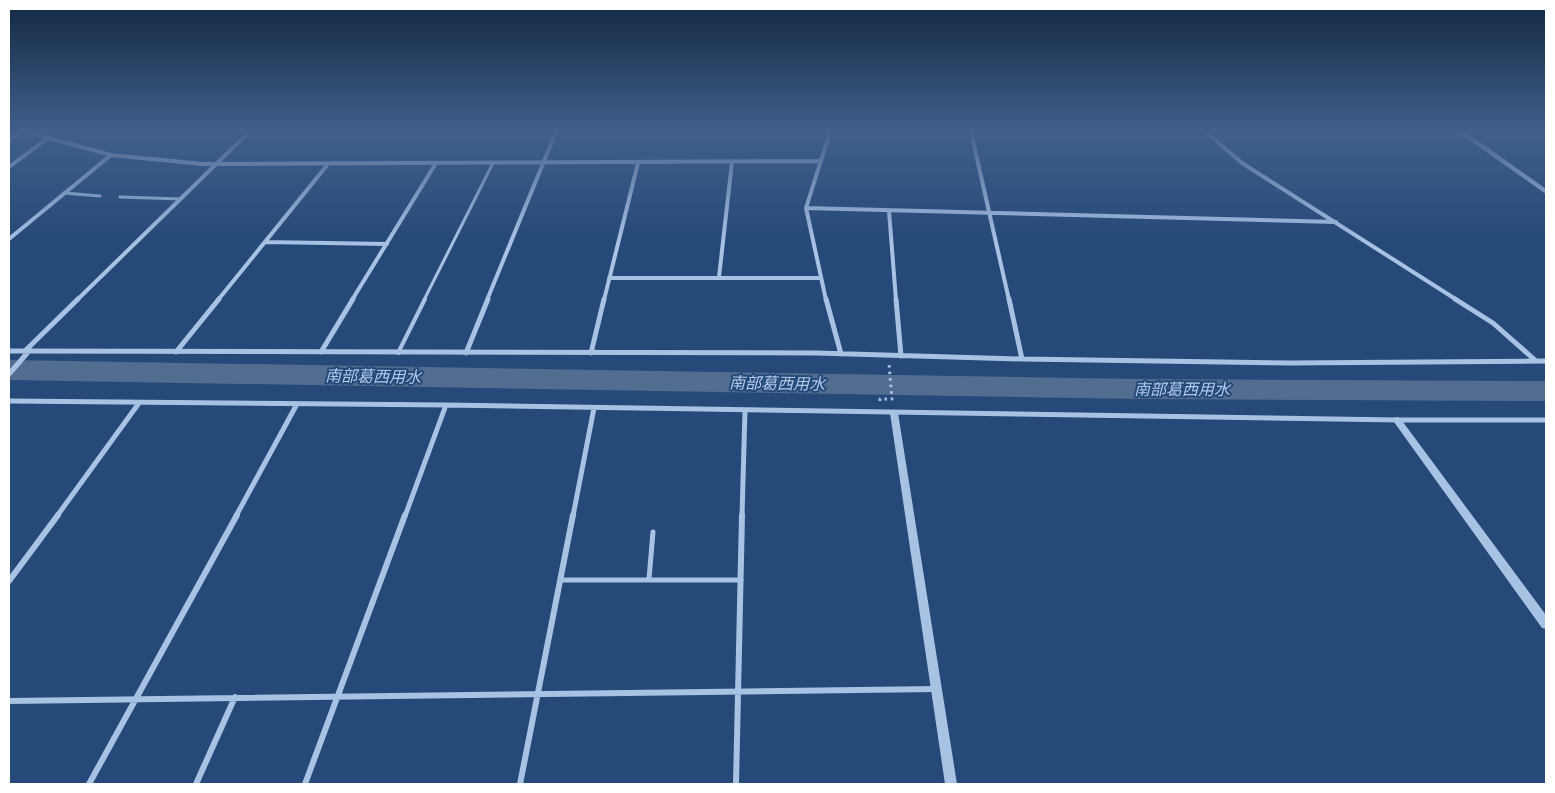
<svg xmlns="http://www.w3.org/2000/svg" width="1555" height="793" font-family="'Titillium Web','Noto Sans JP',sans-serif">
<rect width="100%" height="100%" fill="#254978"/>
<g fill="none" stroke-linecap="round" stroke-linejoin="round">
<path fill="#526d90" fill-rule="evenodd" d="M 9,360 L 1138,379 L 1546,381 L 1546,401 L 1138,399 L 9,380 Z"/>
<path stroke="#a7c2e3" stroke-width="3" stroke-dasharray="2.5 4" stroke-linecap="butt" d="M 880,401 L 880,399 L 892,399 L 889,364"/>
<path stroke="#a7c2e3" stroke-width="3" d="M 9,140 L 20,132
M 64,193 L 100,196
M 120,197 L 181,199
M 424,300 L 493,163"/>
<path stroke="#a7c2e3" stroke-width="4" d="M 398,353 L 425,299"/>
<path stroke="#a7c2e3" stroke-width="5" d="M 649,579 L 653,532
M 561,580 L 741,580"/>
<path stroke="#a7c2e3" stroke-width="4" d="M 27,132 L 111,155 L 203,164 L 820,161
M 971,132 L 1009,300
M 1206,132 L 1242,163 L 1457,300
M 9,167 L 48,138
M 806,208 L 1336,222
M 889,211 L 896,300
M 9,239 L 111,155
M 265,242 L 387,244
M 719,277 L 732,162
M 609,278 L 820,278
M 77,300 L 249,132
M 218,300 L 328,164
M 352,300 L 436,163
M 487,300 L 556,132
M 604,300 L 638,163
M 826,300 L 806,208 L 830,132"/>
<path stroke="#a7c2e3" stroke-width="5" d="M 826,299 L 841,354
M 896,299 L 901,356
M 1009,299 L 1022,359
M 1455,299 L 1493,323 L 1536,361
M 26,350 L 78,299
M 9,351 L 817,353 L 1022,359 L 1291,363 L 1546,361
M 176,352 L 219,299
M 321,352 L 353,299
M 466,353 L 488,299
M 591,353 L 604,299
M 9,374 L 29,351
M 9,401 L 446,405 L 1397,420 L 1546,420
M 57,516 L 139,403
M 236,516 L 297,404
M 405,516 L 446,405
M 573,516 L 594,408
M 742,516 L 745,410"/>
<path stroke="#a7c2e3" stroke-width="6" d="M 9,581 L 58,515
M 9,701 L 936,689
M 89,784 L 237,515
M 196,784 L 235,697
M 305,784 L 405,515
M 520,784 L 573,515
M 736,784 L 742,515"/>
<path fill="#a7c2e3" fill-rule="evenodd" d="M 1458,132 L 1466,132 L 1546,189 L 1546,194 Z
M 894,410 L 898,413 L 957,784 L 945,784 L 890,413 Z
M 1397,417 L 1400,418 L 1546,615 L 1546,629 L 1542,628 L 1394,422 L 1393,420 L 1394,418 Z"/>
</g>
<linearGradient id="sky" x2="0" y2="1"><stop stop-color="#142842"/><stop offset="0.54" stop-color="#405f8b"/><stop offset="1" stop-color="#405f8b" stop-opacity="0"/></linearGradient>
<rect width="1555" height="243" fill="url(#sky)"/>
<g text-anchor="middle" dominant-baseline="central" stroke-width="4" stroke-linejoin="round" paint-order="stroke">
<g font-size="16" font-style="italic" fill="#b1cceb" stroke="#254978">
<text transform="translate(373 376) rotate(1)">南部葛西用水</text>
<text transform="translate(777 383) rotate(1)">南部葛西用水</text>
<text x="1182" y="389">南部葛西用水</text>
</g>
</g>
<rect width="1555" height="793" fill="none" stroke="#ffffff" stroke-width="20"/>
</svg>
